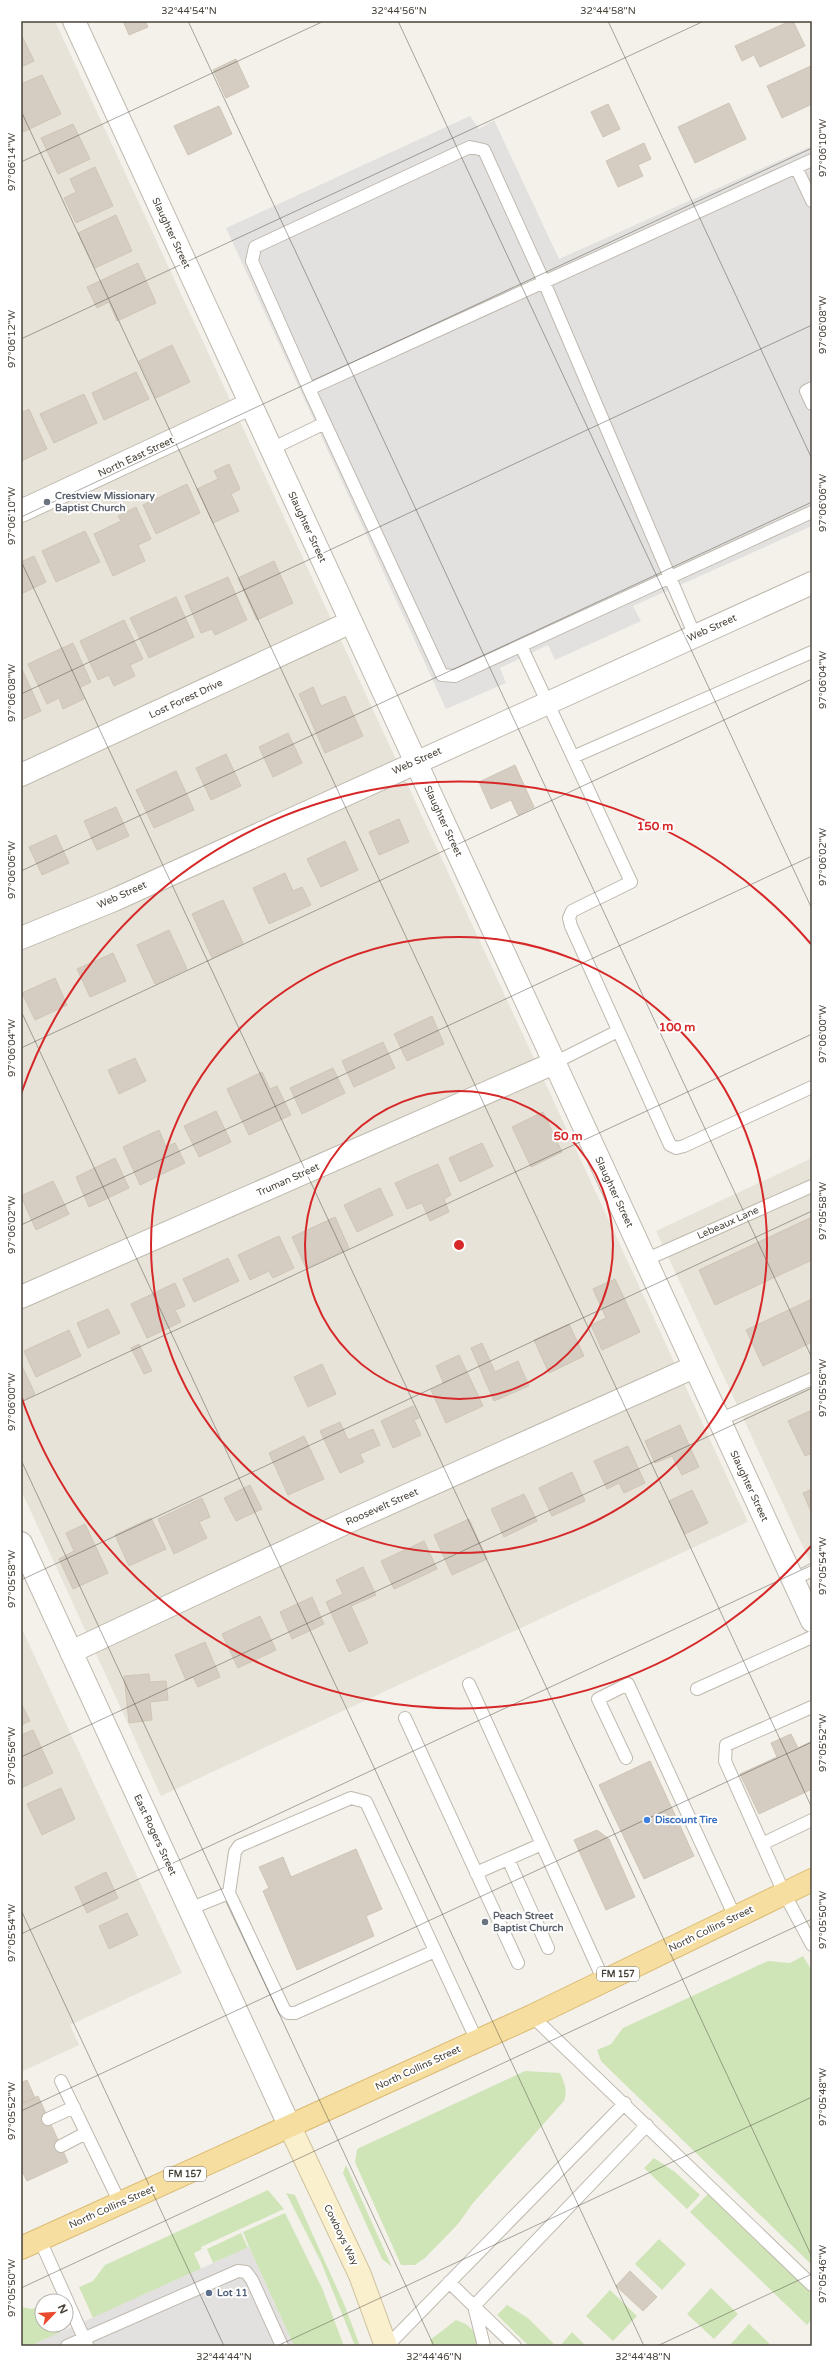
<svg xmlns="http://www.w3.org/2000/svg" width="833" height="2367" font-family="'Varela Round',sans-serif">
<rect width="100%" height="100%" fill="#f4f1eb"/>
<path fill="#e7e3d9" d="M 21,21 L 55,21 L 748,1522 L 161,1796 L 21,1490 Z
M 812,1158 L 812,1566 L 656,1231 Z
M 21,1627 L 182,1973 L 70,2025 L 79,2045 L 21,2072 Z"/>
<path fill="#d0e5b7" d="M 803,1956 L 812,1971 L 812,2265 L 607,2067 L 601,2061 L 597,2050 L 611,2044 L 623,2028 L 768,1961 L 790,1963 Z
M 525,2071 L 560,2073 C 564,2082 568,2090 564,2101 L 473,2203 L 458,2224 L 425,2258 L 415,2265 L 401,2265 L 355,2162 L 357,2149 Z
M 654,2158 L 675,2172 L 700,2195 L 687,2209 L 644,2168 Z
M 346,2165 L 392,2267 L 382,2259 L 343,2173 Z
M 268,2190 L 284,2209 L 201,2247 L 202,2249 L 194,2253 L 201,2269 L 93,2318 L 79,2287 L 93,2281 L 105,2265 Z
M 712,2190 L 812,2287 L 812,2319 L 807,2325 L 690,2212 Z
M 286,2193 L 295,2195 L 344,2304 L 360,2346 L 355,2346 L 321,2262 Z
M 285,2213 L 322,2288 L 344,2346 L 294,2346 L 249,2247 L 243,2232 Z
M 241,2233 L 248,2248 L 213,2263 L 207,2249 Z
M 659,2239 L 686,2264 L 662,2290 L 635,2264 Z
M 711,2288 L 738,2314 L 714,2339 L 687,2314 Z
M 610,2290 L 637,2316 L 613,2341 L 586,2316 Z
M 42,2304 L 42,2325 L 56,2325 L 60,2333 L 30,2346 L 21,2346 L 21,2307 L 32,2309 Z
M 507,2305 L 528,2318 L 556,2346 L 529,2346 L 497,2315 Z
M 456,2320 L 466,2324 L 489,2346 L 432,2346 L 430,2340 Z
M 749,2324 L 772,2346 L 729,2346 Z
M 572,2332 L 586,2346 L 560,2346 Z"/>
<path fill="#e3e1df" d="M 470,116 L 479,129 L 494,120 L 559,259 L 812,146 L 812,174 L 810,175 L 812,180 L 812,526 L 633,606 L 641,621 L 555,660 L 548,645 L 500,668 L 506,683 L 446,709 L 226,228 Z
M 249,2247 L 294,2346 L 30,2346 L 213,2263 Z"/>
<path fill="#d5cdc1" stroke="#cfc5b5" d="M 123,21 L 145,21 L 148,27 L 129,35 Z
M 790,21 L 793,21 L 805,46 L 760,67 L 754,55 L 742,61 L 735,46 Z
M 21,34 L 34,61 L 21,67 Z
M 236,59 L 249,87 L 226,98 L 213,70 Z
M 811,66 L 812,104 L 782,118 L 767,86 Z
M 42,75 L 61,114 L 23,132 L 21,127 L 21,84 Z
M 729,103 L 746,139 L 695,163 L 678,127 Z
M 608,104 L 620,129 L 603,137 L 591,112 Z
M 219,106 L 232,134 L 188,155 L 174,126 Z
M 73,124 L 90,159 L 58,174 L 41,138 Z
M 644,143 L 651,159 L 638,165 L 643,176 L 618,187 L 606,161 Z
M 95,167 L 113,206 L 76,223 L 64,198 L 76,192 L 70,179 Z
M 116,215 L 132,251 L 95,268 L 78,233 Z
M 138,263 L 156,303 L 117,321 L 109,302 L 97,308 L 87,287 Z
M 172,345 L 190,382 L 156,398 L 139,361 Z
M 136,372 L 149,399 L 104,420 L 92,393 Z
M 84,394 L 97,423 L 54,443 L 40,414 Z
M 29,409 L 47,449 L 21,461 L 21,413 Z
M 229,464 L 240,489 L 231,494 L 239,511 L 213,523 L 197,489 L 218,479 L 214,471 Z
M 187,484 L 200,513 L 156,534 L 143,505 Z
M 136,507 L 151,539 L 138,545 L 145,561 L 113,576 L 94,534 L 121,521 L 118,516 Z
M 85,531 L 100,562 L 56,582 L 42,551 Z
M 34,556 L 46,582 L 21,594 L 21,562 Z
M 274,561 L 293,603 L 257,620 L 238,578 Z
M 228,577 L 247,620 L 215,635 L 212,629 L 201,633 L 185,596 Z
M 176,597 L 194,637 L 149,658 L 130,618 Z
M 124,620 L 143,659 L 130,665 L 135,676 L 114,686 L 109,675 L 98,680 L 80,641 Z
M 73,643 L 91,682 L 79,688 L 84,699 L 63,709 L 59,698 L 47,704 L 28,664 Z
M 21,667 L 41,711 L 21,720 Z
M 313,687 L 321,706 L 345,696 L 363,736 L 325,753 L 299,694 Z
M 288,733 L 302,763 L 273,777 L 259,747 Z
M 226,754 L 241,786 L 211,800 L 196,768 Z
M 515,765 L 534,807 L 518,815 L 511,800 L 491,809 L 479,782 Z
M 176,771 L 194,810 L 154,828 L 136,790 Z
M 116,807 L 129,836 L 97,850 L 84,821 Z
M 399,819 L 409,842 L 379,855 L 369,832 Z
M 56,835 L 69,863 L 42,875 L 29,847 Z
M 345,841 L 358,870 L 321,887 L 307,859 Z
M 285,873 L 293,891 L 302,887 L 311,905 L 269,924 L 253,888 Z
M 223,900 L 243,943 L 212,958 L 192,914 Z
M 169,930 L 187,969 L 155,984 L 137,945 Z
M 113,953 L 126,981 L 90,997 L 77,969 Z
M 55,978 L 67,1005 L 35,1020 L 22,993 Z
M 432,1016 L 444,1044 L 407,1061 L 394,1034 Z
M 383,1042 L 395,1068 L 354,1087 L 342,1061 Z
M 135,1058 L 146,1081 L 119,1094 L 108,1070 Z
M 333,1068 L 345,1093 L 302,1114 L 290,1088 Z
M 262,1072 L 270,1089 L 277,1086 L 291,1115 L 249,1135 L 227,1089 Z
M 216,1111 L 231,1142 L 199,1157 L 184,1126 Z
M 543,1112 L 562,1152 L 531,1167 L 512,1127 Z
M 159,1130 L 166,1147 L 175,1143 L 185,1163 L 140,1185 L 123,1147 Z
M 482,1143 L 493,1166 L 460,1182 L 449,1158 Z
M 115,1158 L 129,1188 L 89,1207 L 76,1177 Z
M 438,1164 L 451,1195 L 444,1199 L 449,1212 L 430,1221 L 422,1203 L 407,1209 L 395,1183 Z
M 53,1181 L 69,1214 L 36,1230 L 21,1196 Z
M 380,1188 L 393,1215 L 357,1232 L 344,1205 Z
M 335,1217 L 349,1248 L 306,1268 L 292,1237 Z
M 812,1217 L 812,1260 L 715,1305 L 699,1270 Z
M 279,1236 L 294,1268 L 273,1278 L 269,1271 L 250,1280 L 238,1255 Z
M 228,1258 L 239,1281 L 194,1302 L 183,1279 Z
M 615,1279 L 640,1332 L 602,1350 L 591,1325 L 606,1318 L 593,1289 Z
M 175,1283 L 185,1306 L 175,1310 L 181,1322 L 147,1338 L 131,1304 Z
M 812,1299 L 812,1342 L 763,1366 L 746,1330 Z
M 108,1309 L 120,1333 L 88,1348 L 77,1323 Z
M 569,1324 L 584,1356 L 549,1373 L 534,1340 Z
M 69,1330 L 81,1356 L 36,1377 L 24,1351 Z
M 482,1343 L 495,1372 L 518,1361 L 529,1386 L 494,1401 L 471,1348 Z
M 139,1344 L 152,1371 L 144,1374 L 131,1348 Z
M 459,1355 L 483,1406 L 446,1423 L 431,1390 L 444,1384 L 436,1366 Z
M 21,1364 L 35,1394 L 21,1401 Z
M 322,1364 L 336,1394 L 308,1407 L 294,1377 Z
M 413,1406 L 419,1418 L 414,1420 L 421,1435 L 393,1448 L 381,1421 Z
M 812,1410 L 812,1453 L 805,1456 L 788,1421 Z
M 340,1422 L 348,1440 L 373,1429 L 380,1445 L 360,1454 L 364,1462 L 340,1473 L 320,1431 Z
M 680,1425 L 699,1467 L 682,1475 L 672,1456 L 655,1463 L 645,1441 Z
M 304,1436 L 324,1479 L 288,1495 L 269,1453 Z
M 628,1446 L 645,1483 L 624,1493 L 619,1483 L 607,1489 L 594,1461 Z
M 572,1472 L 585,1501 L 552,1516 L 539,1488 Z
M 250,1485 L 262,1509 L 236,1521 L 224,1498 Z
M 812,1489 L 812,1514 L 803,1493 Z
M 692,1490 L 708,1523 L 685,1534 L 669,1501 Z
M 524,1494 L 537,1521 L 504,1537 L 491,1509 Z
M 202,1498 L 210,1517 L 199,1522 L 207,1538 L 174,1554 L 158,1519 Z
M 151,1518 L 166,1549 L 129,1566 L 115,1535 Z
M 469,1519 L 487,1559 L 452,1575 L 434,1535 Z
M 85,1524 L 108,1573 L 73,1589 L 59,1559 L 74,1551 L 66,1533 Z
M 424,1541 L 437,1569 L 394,1589 L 381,1561 Z
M 363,1567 L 376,1595 L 351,1606 L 368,1643 L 349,1652 L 326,1602 L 343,1594 L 336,1580 Z
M 312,1597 L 324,1624 L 292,1639 L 280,1612 Z
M 260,1616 L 276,1650 L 238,1668 L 222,1634 Z
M 205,1642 L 220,1677 L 198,1687 L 193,1677 L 186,1680 L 175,1655 Z
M 149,1674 L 150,1682 L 166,1681 L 168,1700 L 150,1702 L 152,1720 L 129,1723 L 124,1676 Z
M 21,1703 L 30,1721 L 21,1725 Z
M 33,1730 L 53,1773 L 21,1788 L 21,1735 Z
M 791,1734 L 798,1748 L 812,1741 L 812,1789 L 759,1814 L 740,1774 L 777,1757 L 771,1743 Z
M 650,1761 L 694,1856 L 644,1879 L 599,1785 Z
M 61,1788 L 75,1819 L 42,1835 L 27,1804 Z
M 597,1830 L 609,1839 L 635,1897 L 606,1910 L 574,1840 Z
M 356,1849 L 382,1909 L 366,1916 L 374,1936 L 297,1970 L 263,1891 L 269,1888 L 259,1867 L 283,1857 L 291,1877 Z
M 106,1872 L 118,1898 L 87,1913 L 75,1887 Z
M 127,1913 L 138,1935 L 109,1949 L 99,1926 Z
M 27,2080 L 35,2098 L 21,2104 L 21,2083 Z
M 38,2096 L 68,2162 L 27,2181 L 21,2169 L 21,2104 Z
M 630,2271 L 657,2297 L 643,2311 L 616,2286 Z"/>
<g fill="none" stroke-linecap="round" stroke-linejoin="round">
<g stroke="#bfb9ae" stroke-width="14">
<path id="lane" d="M 812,160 L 309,389 L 442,675 L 455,676 L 812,512
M 796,167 L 812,201
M 812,388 L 806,391 L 812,404
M 309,389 L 252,261 L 255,247 L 470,147 L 484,150 L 544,282 L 695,636
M 271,449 L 325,423
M 521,646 L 573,757 L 812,652
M 573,757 L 631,882 L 572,911 L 569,918 L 571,926 L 670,1145 L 676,1148 L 684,1146 L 812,1087
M 554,1063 L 618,1031
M 645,1260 L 812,1186
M 719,1420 L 812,1379
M 793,1580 L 812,1570
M 469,1684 L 604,1981
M 697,1689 L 812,1637
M 812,1707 L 726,1745 L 725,1761 L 784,1893 L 812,1945
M 405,1718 L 518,1963
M 626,1758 L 598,1699 L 628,1684 L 735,1917
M 762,1844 L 812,1820
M 508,1859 L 548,1948
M 476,1873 L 542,1844
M 229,1893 L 284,2009 L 288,2013 L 295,2013 L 435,1951
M 189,1909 L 229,1893 L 235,1852 L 239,1846 L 351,1798 L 366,1802 L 477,2041
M 532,2016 L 812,2285
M 61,2081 L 120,2203
M 48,2119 L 74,2107
M 61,2146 L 86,2133
M 40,2240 L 87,2345
M 449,2282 L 515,2346
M 67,2346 L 238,2271 L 246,2272 L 252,2280 L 282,2346
M 387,2346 L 625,2103
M 484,2346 L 474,2306 L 647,2125"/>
</g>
<g stroke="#bfb9ae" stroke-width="24">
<path id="street" d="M 74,21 L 812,1621
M 21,511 L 250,404
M 21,775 L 351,622
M 21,938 L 114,900 L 812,583
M 21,1297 L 554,1063
M 21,1543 L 290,2127
M 71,1652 L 352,1520 L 694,1367"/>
</g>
<g stroke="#d0c39e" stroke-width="24">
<path id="secondary" d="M 290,2127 L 360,2275 L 386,2346"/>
</g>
<g stroke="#dbbb72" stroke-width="24">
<path id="primary" d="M 21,2248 L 532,2016 L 812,1880"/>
</g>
<use href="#lane" stroke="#fff" stroke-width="12"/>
<use href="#street" stroke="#fff" stroke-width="22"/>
<use href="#secondary" stroke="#faf0ce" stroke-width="22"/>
<use href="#primary" stroke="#f6dea1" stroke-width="22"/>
</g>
<path fill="none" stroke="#484239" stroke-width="1" stroke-opacity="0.45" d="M 188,21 L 812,1358M 398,21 L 812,909M 608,21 L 812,459M 21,111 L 812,1808M 21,162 L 324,21M 21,339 L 704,21M 21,517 L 812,148M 21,561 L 812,2257M 21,694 L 812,325M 21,871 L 812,502M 21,1011 L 644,2346M 21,1048 L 812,679M 21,1225 L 812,856M 21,1402 L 812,1034M 21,1460 L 434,2346M 21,1580 L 812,1211M 21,1757 L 812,1388M 21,1910 L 224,2346M 21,1934 L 812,1565M 21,2111 L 812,1742M 21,2288 L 812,1919M 277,2346 L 812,2097M 657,2346 L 812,2274"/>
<g fill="none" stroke="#d62828" stroke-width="2">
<circle cx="459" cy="1245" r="154"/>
<circle cx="459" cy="1245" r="308"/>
<path d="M811 1546A463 463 0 0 1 21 1396M21 1094A463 463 0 0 1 811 944"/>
</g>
<g fill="#6b7280" stroke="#fff" stroke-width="1.5">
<circle cx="47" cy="502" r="4"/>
<circle cx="485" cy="1922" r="4"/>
</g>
<circle fill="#3f7fe0" stroke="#fff" stroke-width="1.5" cx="647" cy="1820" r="4"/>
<circle fill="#5c6f8a" stroke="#fff" stroke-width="1.5" cx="209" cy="2293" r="4"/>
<g text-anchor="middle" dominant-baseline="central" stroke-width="4" stroke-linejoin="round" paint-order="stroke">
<g fill="#fff" stroke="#7f7b74" stroke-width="1">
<rect x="597" y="1967" width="42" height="14" rx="3"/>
<rect x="164" y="2167" width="42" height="14" rx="3"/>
</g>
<g font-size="9" font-weight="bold" fill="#484239">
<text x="618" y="1974">FM 157</text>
<text x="185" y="2174">FM 157</text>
</g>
<g font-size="10" fill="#484239" stroke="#fff">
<text transform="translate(171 233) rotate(65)">Slaughter Street</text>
<text transform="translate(136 457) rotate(-25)">North East Street</text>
<text transform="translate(307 527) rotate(65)">Slaughter Street</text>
<text transform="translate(712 628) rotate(-24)">Web Street</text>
<text transform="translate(186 699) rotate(-25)">Lost Forest Drive</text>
<text transform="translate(417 761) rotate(-24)">Web Street</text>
<text transform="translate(443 821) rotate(65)">Slaughter Street</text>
<text transform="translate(122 895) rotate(-24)">Web Street</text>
<text transform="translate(288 1180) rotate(-24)">Truman Street</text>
<text transform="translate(614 1192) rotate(65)">Slaughter Street</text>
<text transform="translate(728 1223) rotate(-24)">Lebeaux Lane</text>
<text transform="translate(749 1486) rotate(65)">Slaughter Street</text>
<text transform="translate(382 1507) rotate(-24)">Roosevelt Street</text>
<text transform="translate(155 1835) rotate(65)">East Rogers Street</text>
<text transform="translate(711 1929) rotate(-26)">North Collins Street</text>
<text transform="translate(418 2068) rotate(-25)">North Collins Street</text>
<text transform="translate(112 2207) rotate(-24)">North Collins Street</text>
<text transform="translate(341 2235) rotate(64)">Cowboys Way</text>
</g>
<g font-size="10" font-weight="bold" fill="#5b616d" stroke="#fff" text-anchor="start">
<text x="55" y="496">Crestview Missionary<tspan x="55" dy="12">Baptist Church</tspan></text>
<text x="493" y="1916">Peach Street<tspan x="493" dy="12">Baptist Church</tspan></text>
</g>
<g font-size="10" font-weight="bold" fill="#366cbe" stroke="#fff" text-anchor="start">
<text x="655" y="1820">Discount Tire</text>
</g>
<g font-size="10" font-weight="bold" fill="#4e5e75" stroke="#fff" text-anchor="start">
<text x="217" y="2293">Lot 11</text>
</g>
</g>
<circle cx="459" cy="1245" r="6" fill="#d62828" stroke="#fff" stroke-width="2"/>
<g font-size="12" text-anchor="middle" font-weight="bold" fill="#d62828" stroke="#fff" stroke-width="4" stroke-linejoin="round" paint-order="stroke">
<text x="655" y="830">150 m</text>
<text x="677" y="1031">100 m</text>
<text x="568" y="1140">50 m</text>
</g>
<rect width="833" height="2367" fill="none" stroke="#ffffff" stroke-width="44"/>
<g transform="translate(54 2313) rotate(65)"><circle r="19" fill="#ffffff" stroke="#b6b3b0"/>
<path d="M0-3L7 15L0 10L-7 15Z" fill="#e9492d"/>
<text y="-6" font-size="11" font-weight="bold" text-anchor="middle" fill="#484239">N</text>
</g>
<rect x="22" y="22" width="789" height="2323" fill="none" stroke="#484239" stroke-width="1.5"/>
<g font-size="10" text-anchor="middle" fill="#484239">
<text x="189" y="14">32°44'54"N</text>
<text x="399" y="14">32°44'56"N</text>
<text x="608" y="14">32°44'58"N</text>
<text transform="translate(822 148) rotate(-90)" y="4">97°06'10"W</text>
<text transform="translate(11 162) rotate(-90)" y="4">97°06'14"W</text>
<text transform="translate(822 325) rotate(-90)" y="4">97°06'08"W</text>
<text transform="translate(11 339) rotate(-90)" y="4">97°06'12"W</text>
<text transform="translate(822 503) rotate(-90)" y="4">97°06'06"W</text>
<text transform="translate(11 516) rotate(-90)" y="4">97°06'10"W</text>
<text transform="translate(822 680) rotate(-90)" y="4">97°06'04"W</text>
<text transform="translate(11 693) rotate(-90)" y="4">97°06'08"W</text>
<text transform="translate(822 857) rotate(-90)" y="4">97°06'02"W</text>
<text transform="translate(11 870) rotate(-90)" y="4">97°06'06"W</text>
<text transform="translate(822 1034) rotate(-90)" y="4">97°06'00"W</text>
<text transform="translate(11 1048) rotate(-90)" y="4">97°06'04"W</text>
<text transform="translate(822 1211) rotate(-90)" y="4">97°05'58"W</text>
<text transform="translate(11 1225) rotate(-90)" y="4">97°06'02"W</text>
<text transform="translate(822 1388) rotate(-90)" y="4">97°05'56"W</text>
<text transform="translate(11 1402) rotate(-90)" y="4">97°06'00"W</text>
<text transform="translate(822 1566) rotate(-90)" y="4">97°05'54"W</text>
<text transform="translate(11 1579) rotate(-90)" y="4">97°05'58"W</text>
<text transform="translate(822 1743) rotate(-90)" y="4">97°05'52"W</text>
<text transform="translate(11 1756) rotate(-90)" y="4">97°05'56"W</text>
<text transform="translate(822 1920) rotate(-90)" y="4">97°05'50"W</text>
<text transform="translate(11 1933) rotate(-90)" y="4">97°05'54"W</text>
<text transform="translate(822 2097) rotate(-90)" y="4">97°05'48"W</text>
<text transform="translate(11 2111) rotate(-90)" y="4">97°05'52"W</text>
<text transform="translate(822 2274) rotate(-90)" y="4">97°05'46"W</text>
<text transform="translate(11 2288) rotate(-90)" y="4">97°05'50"W</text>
<text x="224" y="2360">32°44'44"N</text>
<text x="434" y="2360">32°44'46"N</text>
<text x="643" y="2360">32°44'48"N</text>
</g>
</svg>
